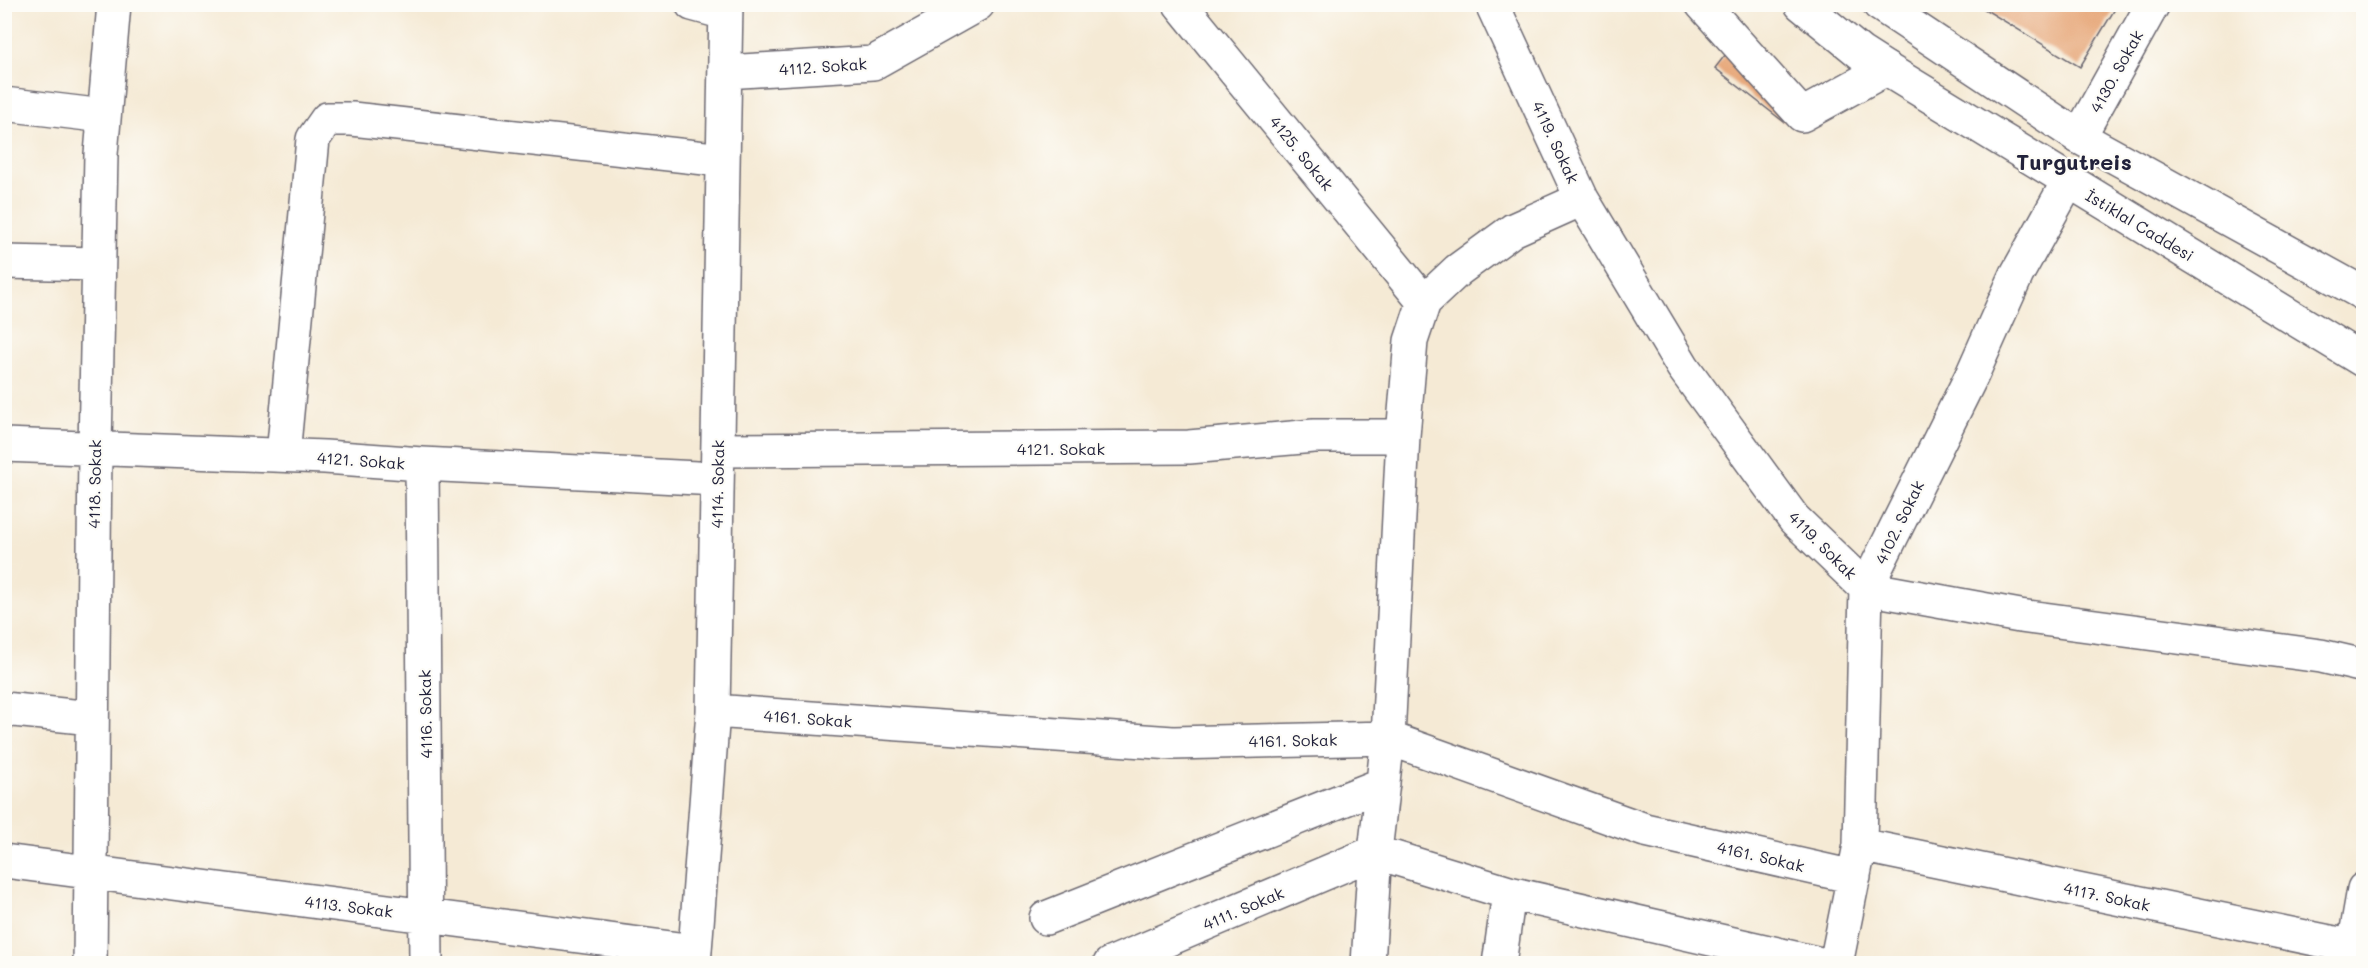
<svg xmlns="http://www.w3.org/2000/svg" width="2368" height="968" font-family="Mali,sans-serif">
<rect width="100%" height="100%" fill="#fdfcf7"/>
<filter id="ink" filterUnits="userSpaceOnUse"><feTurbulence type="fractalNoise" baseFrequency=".0167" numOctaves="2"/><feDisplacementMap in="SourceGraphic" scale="12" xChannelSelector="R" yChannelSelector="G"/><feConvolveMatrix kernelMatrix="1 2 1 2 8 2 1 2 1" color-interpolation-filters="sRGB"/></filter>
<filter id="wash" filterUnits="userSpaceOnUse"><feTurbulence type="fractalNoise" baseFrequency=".008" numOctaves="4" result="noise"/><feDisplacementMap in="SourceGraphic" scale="24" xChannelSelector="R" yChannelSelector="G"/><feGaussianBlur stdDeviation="1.35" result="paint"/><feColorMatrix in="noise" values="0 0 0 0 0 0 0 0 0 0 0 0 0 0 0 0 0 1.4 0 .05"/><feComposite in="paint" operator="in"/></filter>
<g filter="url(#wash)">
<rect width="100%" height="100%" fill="#f5ead5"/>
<g id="blocks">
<path fill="#e7a97c" d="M 1983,4 L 2118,4 L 2080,67 L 1981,7 Z
M 1736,41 L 1805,96 L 1784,122 L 1715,68 Z"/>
</g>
</g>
<g filter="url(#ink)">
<use href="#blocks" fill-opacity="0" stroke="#6c6871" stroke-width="1.5"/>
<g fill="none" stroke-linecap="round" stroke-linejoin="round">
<g stroke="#6c6871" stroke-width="36">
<path id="minor" d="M 692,4 L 725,13
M 1180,4 L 1424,302
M 1492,4 L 1582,199 L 1683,367 L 1794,519 L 1866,588 L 2020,616 L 2321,656 L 2364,666
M 1702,4 L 1802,115 L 1886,69
M 725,72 L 873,63 L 978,4
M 4,104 L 104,116
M 2079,137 L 2153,4
M 4,262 L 98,264
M 4,445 L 325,457 L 422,464 L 717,479
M 718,450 L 1189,447 L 1314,436 L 1403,436
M 283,455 L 313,139 L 327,119 L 352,119 L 723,160
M 422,464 L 426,964
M 4,709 L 92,718
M 713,711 L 1173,743 L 1388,738 L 1645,830 L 1854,877
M 1860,845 L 2354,947
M 4,861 L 694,951
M 1046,918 L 1383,784
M 90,964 L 95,448 L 101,154 L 114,4
M 694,964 L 713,711 L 726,4
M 1110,964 L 1375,852 L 1509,893 L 1821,964
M 1368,964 L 1375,852 L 1388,738 L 1403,436 L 1411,341 L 1424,302 L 1458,270 L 1513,230 L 1582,199
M 1499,964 L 1509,893
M 1836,964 L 1860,845 L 1866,588 L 1972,375 L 2017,274 L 2068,182
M 2351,964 L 2364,889"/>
</g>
<g stroke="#6c6871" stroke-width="36">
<path id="major" d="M 1801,4 L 1861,53 L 1886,69 L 2364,361
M 1879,4 L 2079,137 L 2364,294"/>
</g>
<use href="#minor" stroke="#fff" stroke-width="33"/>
<use href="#major" stroke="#fff" stroke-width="33"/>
</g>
</g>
<g text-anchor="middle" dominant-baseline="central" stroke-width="4.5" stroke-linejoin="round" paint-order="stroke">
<g font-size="16" fill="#22223b" stroke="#fdfcf7">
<text transform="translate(823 66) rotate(-4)">4112. Sokak</text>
<text transform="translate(2116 71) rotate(-61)">4130. Sokak</text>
<text transform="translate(1556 142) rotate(65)">4119. Sokak</text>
<text transform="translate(1302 153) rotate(51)">4125. Sokak</text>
<text transform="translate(2140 225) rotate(31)">İstiklal Caddesi</text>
<text x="1061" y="448">4121. Sokak</text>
<text transform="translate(361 460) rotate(4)">4121. Sokak</text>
<text transform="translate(94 484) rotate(-89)">4118. Sokak</text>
<text transform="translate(717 484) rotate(-89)">4114. Sokak</text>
<text transform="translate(1899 522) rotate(-64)">4102. Sokak</text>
<text transform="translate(1823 545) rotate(45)">4119. Sokak</text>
<text transform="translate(425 714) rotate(-91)">4116. Sokak</text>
<text transform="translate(808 718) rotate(4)">4161. Sokak</text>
<text transform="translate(1293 740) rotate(-1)">4161. Sokak</text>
<text transform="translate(1761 856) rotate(13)">4161. Sokak</text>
<text transform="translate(2107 896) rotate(12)">4117. Sokak</text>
<text transform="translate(349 906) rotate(7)">4113. Sokak</text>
<text transform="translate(1243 908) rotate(-23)">4111. Sokak</text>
</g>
<g font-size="22" font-weight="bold" fill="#22223b" stroke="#fdfcf7">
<text x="2074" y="161">Turgutreis</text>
</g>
</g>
<rect width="2368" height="968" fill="none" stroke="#fdfcf7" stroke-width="24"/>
</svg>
